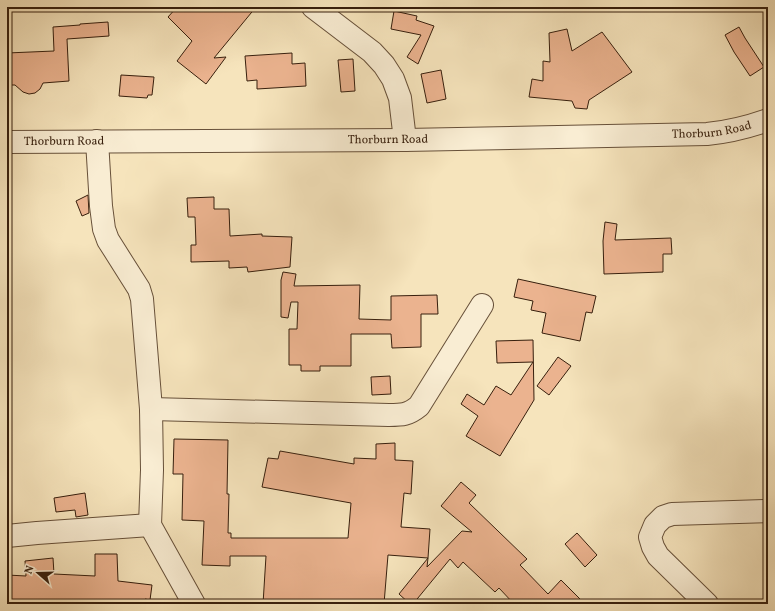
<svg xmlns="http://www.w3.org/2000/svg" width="775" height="611" font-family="Vollkorn,serif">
<rect width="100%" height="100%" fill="#f6e4bc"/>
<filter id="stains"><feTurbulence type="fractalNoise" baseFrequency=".005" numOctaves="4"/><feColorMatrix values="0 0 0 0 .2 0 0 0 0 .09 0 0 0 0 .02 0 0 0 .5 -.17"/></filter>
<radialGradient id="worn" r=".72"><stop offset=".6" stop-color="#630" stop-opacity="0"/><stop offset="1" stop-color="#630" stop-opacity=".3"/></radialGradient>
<path fill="#ebb38f" stroke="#371f0d" d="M 177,7 L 256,7 L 214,58 L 226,57 L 206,84 L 177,61 L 192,41 L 168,17 Z
M 394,11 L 417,16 L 416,20 L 434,26 L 418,64 L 407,57 L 421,35 L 391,29 Z
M 108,22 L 109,36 L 67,39 L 69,81 L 43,83 L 40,89 L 35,93 L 29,94 L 23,92 L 15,85 L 7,85 L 7,53 L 54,51 L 53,27 L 80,25 L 80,24 Z
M 739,27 L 745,38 L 764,67 L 750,76 L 734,52 L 725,35 Z
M 567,29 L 572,51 L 602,32 L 632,72 L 589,100 L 587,109 L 575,108 L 572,101 L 529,97 L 532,79 L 543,81 L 543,61 L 550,62 L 549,33 Z
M 292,53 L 292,64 L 305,63 L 306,86 L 257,89 L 257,80 L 247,81 L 245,56 Z
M 353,59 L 355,91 L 341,92 L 338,60 Z
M 441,70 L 446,99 L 427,103 L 421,74 Z
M 121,75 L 154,77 L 152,95 L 148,95 L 147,98 L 119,96 Z
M 88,195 L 89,213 L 82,216 L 76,201 Z
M 214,197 L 214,209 L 229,209 L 230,236 L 262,234 L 262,236 L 292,237 L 290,267 L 248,272 L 247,267 L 229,268 L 229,261 L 191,262 L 191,245 L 196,245 L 195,217 L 188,217 L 187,198 Z
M 605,222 L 617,224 L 615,240 L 671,238 L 672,254 L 663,254 L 663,272 L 604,274 L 603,241 Z
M 283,272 L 296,274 L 294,286 L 360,285 L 359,319 L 391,320 L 391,296 L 437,295 L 438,314 L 421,314 L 421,347 L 392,348 L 391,334 L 351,334 L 351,366 L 320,366 L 320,371 L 301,371 L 301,365 L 289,365 L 289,329 L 297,329 L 298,302 L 291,302 L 288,318 L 281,317 L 281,280 Z
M 518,279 L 596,296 L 592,313 L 586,312 L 580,341 L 542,333 L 546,313 L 531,310 L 533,301 L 514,297 Z
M 533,340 L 534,400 L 500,456 L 466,436 L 478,416 L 461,404 L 467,394 L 484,405 L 496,386 L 511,395 L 533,362 L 497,363 L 496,341 Z
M 558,357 L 571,366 L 549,395 L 537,386 Z
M 390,376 L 391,394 L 372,395 L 371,377 Z
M 174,439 L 228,440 L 227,494 L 229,494 L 228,533 L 231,533 L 231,538 L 348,538 L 351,503 L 262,487 L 268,458 L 278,459 L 280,451 L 354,464 L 354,458 L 376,459 L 376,444 L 395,443 L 395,460 L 413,461 L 411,494 L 404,493 L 401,527 L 430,529 L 428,558 L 388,555 L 384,604 L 263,604 L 266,556 L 230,556 L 230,566 L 202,565 L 204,521 L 182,520 L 183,474 L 173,474 Z
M 461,482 L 476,495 L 469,503 L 527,559 L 520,565 L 548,594 L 561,580 L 585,604 L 514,604 L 499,588 L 495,592 L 463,562 L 458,568 L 450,559 L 413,604 L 410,604 L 399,594 L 428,558 L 427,567 L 462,531 L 472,532 L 441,506 Z
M 85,493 L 88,515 L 76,517 L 75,510 L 56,512 L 54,498 Z
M 577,533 L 597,555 L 585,567 L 565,544 Z
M 95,554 L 117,554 L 118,581 L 152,585 L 150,600 L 145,599 L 145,604 L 7,604 L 7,575 L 26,576 L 25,561 L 53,558 L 54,574 L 95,576 Z"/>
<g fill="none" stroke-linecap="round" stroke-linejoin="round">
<g stroke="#675039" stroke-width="24">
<g id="minor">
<path d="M 313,7 L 372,52 L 384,65 L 393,79 L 400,98 L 405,140"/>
<path d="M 97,141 L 101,206 L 104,229 L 108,240 L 139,289 L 142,299 L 151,409 L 152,470 L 150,525 L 194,604"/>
<path id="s1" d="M 7,142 L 405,140 L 707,134 C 728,132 748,127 768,120"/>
<path d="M 151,409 L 389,415 C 402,415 408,415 419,406 L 482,305"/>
<path d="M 7,536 L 37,533 L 150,525"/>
<path d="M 707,604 L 658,556 L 653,547 L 650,537 L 655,525 L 663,517 L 672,514 L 768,511"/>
</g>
</g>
<use href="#minor" stroke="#f9edd3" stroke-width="22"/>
</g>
<g text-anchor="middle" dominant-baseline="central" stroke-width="3.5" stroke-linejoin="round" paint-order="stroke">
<g font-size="12" fill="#371f0d" stroke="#f9edd3">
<text stroke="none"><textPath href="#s1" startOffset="705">Thorburn Road</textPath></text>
<text stroke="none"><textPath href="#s1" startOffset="381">Thorburn Road</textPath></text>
<text stroke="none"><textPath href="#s1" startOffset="57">Thorburn Road</textPath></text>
</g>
</g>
<rect width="775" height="611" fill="none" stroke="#f6e4bc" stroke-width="24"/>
<rect x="8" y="8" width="759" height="595" fill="none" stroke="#371f0d" stroke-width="2"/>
<rect x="12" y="12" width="751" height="587" fill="none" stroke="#371f0d"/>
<g transform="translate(38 573) rotate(290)" stroke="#f9edd3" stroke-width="3" paint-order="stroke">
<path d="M0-3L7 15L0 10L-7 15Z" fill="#371f0d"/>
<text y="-6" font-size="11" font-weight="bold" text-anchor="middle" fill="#371f0d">N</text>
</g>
<rect width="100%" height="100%" filter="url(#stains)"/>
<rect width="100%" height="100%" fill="url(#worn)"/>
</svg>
